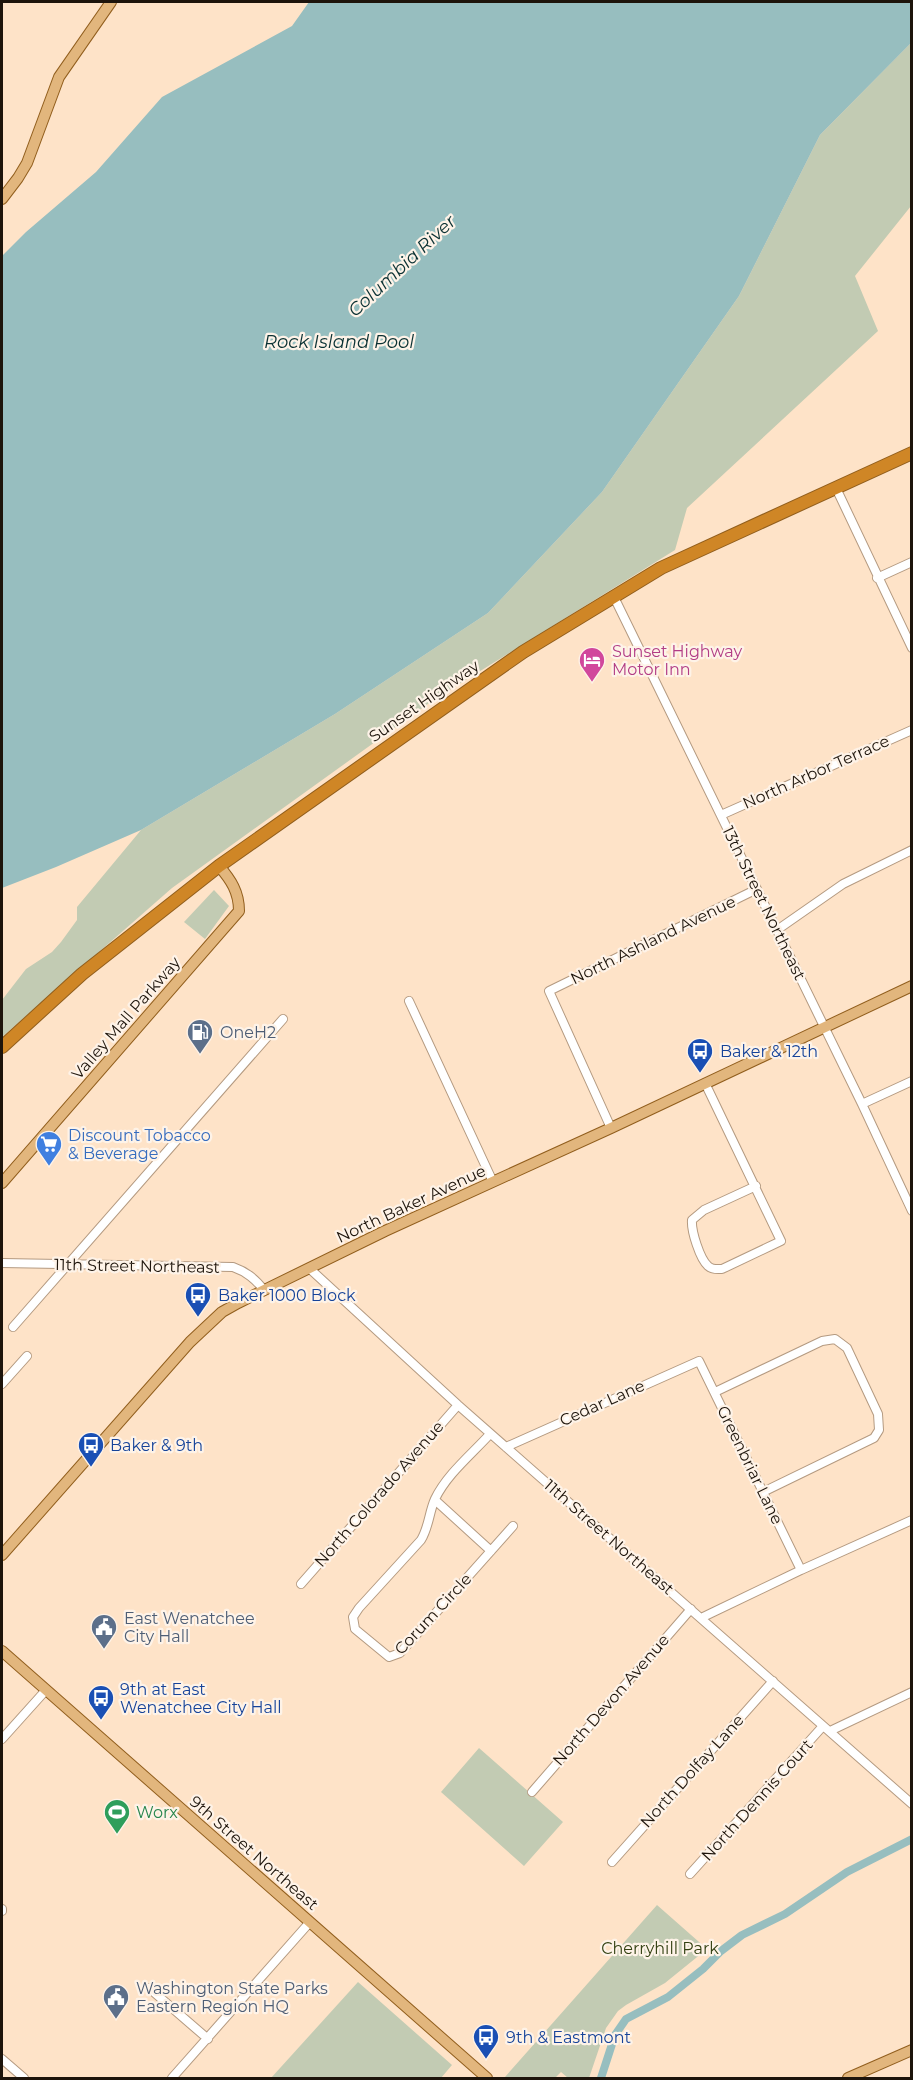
<svg xmlns="http://www.w3.org/2000/svg" width="913" height="2080" font-family="Montserrat,sans-serif">
<rect width="100%" height="100%" fill="#fee3c8"/>
<path fill="#c2cbb3" d="M 911,43 L 911,206 L 855,276 L 878,331 L 687,508 L 675,550 L 432,701 L 172,888 L 2,1037 L 2,1000 L 26,969 L 52,952 L 61,942 L 77,920 L 77,907 L 141,830 L 335,714 L 488,613 L 602,492 L 739,296 L 820,135 Z
M 214,890 L 229,906 L 205,939 L 184,922 Z
M 479,1748 L 563,1822 L 524,1866 L 441,1792 Z
M 657,1905 L 707,1949 L 665,1983 L 626,2005 L 618,2011 L 606,2028 L 589,2078 L 568,2078 L 561,2072 L 555,2078 L 506,2078 L 505,2077 Z
M 358,1982 L 452,2065 L 441,2078 L 271,2078 Z"/>
<path fill="#97bebf" d="M 309,2 L 911,2 L 911,43 L 820,135 L 739,296 L 602,492 L 488,613 L 335,714 L 141,830 L 56,867 L 2,888 L 2,256 L 26,232 L 96,172 L 162,97 L 292,26 Z"/>
<g fill="none" stroke-linecap="round" stroke-linejoin="round">
<path stroke="#97bebf" stroke-width="8" d="M 601,2078 L 615,2035 L 626,2019 L 668,1997 L 703,1969 L 721,1951 L 742,1935 L 785,1914 L 847,1872 L 912,1839"/>
<g stroke="#b49a81" stroke-width="10">
<path id="minor" d="M 836,488 L 912,648
M 877,578 L 912,562
M 614,597 L 862,1104 L 912,1211
M 721,815 L 912,730
M 777,930 L 843,884 L 912,850
M 409,1001 L 493,1182
M 705,1083 L 781,1241 L 722,1269 C 717,1269 712,1270 708,1266 C 700,1259 691,1231 692,1220 L 704,1210 L 756,1186
M 862,1104 L 912,1081
M 611,1128 L 549,991 L 757,889
M 2,1263 L 233,1267 C 247,1272 255,1279 264,1290
M 309,1268 L 458,1405 L 912,1804
M 13,1327 L 283,1019
M 2,1384 L 27,1356
M 715,1392 L 822,1341 L 835,1339 L 847,1348 L 878,1414 L 879,1430 L 874,1438 L 763,1492
M 490,1434 C 472,1454 447,1474 435,1499 C 429,1512 429,1527 421,1540 L 359,1608 L 353,1617 L 355,1629 L 389,1657 L 400,1653 L 513,1526
M 506,1447 L 699,1361 L 801,1570
M 435,1500 L 491,1551
M 301,1584 L 458,1405
M 701,1618 L 801,1570 L 912,1520
M 830,1731 L 912,1692
M 2,1739 L 46,1690
M 532,1792 L 691,1609
M 612,1862 L 773,1681
M 690,1874 L 823,1726
M 2,1909 L 2,1911
M 149,1988 L 208,2039
M 2,2059 L 24,2078
M 172,2078 L 310,1922"/>
</g>
<g stroke="#915e1d" stroke-width="12">
<path id="major" d="M 2,199 L 18,178 L 27,163 L 59,77 L 111,2
M 2,1183 L 239,911 C 239,892 231,880 219,866
M 2,1555 L 190,1342 L 222,1312 L 238,1303 L 385,1231 L 611,1128 L 912,986
M 2,1651 L 487,2078
M 848,2078 L 912,2050"/>
</g>
<g stroke="#915e1d" stroke-width="14">
<path id="highway" d="M 2,1047 L 82,974 L 219,866 L 523,652 L 661,568 L 912,453"/>
</g>
<use href="#minor" stroke="#fff" stroke-width="8"/>
<use href="#major" stroke="#e2b67d" stroke-width="10"/>
<use href="#highway" stroke="#cf8626" stroke-width="12"/>
</g>
<defs>
<g id="hotel-pin" transform="scale(1.35)"><path d="M0 17L-7.5 6A9.5 9.5 0 1 1 7.5 6Z" fill="#d1479c" stroke="#fef3e8"/><path d="M-6-4.5h1.5V1H6V5H4.5V3h-9V5H-6ZM-4 0a1.8 1.8 0 1 1 3.6 0ZM.5 0V-2.5h3Q6-2.5 6 0Z" fill="#fff"/></g>
<g id="fuel-pin" transform="scale(1.35)"><path d="M0 17L-7.5 6A9.5 9.5 0 1 1 7.5 6Z" fill="#5c6f8a" stroke="#fef3e8"/><path d="M-5.5-6h7V0h2V4h1.3V-2.5L3-4.5l.8-.8L6-3V5H2.5V1h-1V6h-7ZM-4.2-4.7v3.2H.2V-4.7Z" fill="#fff"/></g>
<g id="bus-pin" transform="scale(1.35)"><path d="M0 17L-7.5 6A9.5 9.5 0 1 1 7.5 6Z" fill="#1a4fb4" stroke="#fef3e8"/><path d="M-5-6H5V4H4V6H2V4H-2V6H-4V4H-5ZM-3.5-4V0h7V-4ZM-3.5 1.2v1.5H-2V1.2ZM2 1.2v1.5H3.5V1.2Z" fill="#fff"/></g>
<g id="supermarket-pin" transform="scale(1.35)"><path d="M0 17L-7.5 6A9.5 9.5 0 1 1 7.5 6Z" fill="#3f7fe0" stroke="#fef3e8"/><path d="M-6-5.5h2.5l.6 2H6L4.5 2H-2.5L-4.4-4H-6ZM-1.5 3.2a1.3 1.3 0 1 0 .1 0ZM3 3.2a1.3 1.3 0 1 0 .1 0Z" fill="#fff"/></g>
<g id="civic-pin" transform="scale(1.35)"><path d="M0 17L-7.5 6A9.5 9.5 0 1 1 7.5 6Z" fill="#5c6f8a" stroke="#fef3e8"/><path d="M-.6-6.5H3V-4.5H.6V-3L4-1V1h2V6H-6V1h2V-1L-.6-3ZM-1.2 2.5V6h2.4V2.5Z" fill="#fff"/></g>
<g id="stadium-pin" transform="scale(1.35)"><path d="M0 17L-7.5 6A9.5 9.5 0 1 1 7.5 6Z" fill="#2e9e5b" stroke="#fef3e8"/><path d="M0-5a6.5 5 0 1 0 0 10a6.5 5 0 1 0 0-10ZM-3.5-1.8h7v3.6h-7Z" fill="#fff"/></g>
</defs>
<g fill-rule="evenodd">
<use href="#hotel-pin" x="592" y="660"/>
<use href="#fuel-pin" x="200" y="1032"/>
<use href="#bus-pin" x="700" y="1051"/>
<use href="#supermarket-pin" x="49" y="1144"/>
<use href="#bus-pin" x="198" y="1295"/>
<use href="#bus-pin" x="91" y="1445"/>
<use href="#civic-pin" x="104" y="1627"/>
<use href="#bus-pin" x="101" y="1698"/>
<use href="#stadium-pin" x="117" y="1812"/>
<use href="#civic-pin" x="116" y="1997"/>
<use href="#bus-pin" x="486" y="2037"/>
</g>
<g text-anchor="middle" dominant-baseline="central" stroke-width="4.5" stroke-linejoin="round" paint-order="stroke">
<g font-size="16" fill="#b23c85" stroke="#fef3e8" text-anchor="start">
<text x="612" y="651">Sunset Highway<tspan x="612" dy="18">Motor Inn</tspan></text>
</g>
<g font-size="16" fill="#1d140b" stroke="#fef3e8">
<text transform="translate(424 701) rotate(-35)">Sunset Highway</text>
<text transform="translate(816 772) rotate(-24)">North Arbor Terrace</text>
<text transform="translate(764 903) rotate(64)">13th Street Northeast</text>
<text transform="translate(653 940) rotate(-26)">North Ashland Avenue</text>
<text transform="translate(126 1018) rotate(-49)">Valley Mall Parkway</text>
<text transform="translate(411 1204) rotate(-25)">North Baker Avenue</text>
<text transform="translate(137 1266) rotate(1)">11th Street Northeast</text>
<text transform="translate(602 1403) rotate(-24)">Cedar Lane</text>
<text transform="translate(750 1465) rotate(64)">Greenbriar Lane</text>
<text transform="translate(379 1494) rotate(-49)">North Colorado Avenue</text>
<text transform="translate(609 1537) rotate(41)">11th Street Northeast</text>
<text transform="translate(433 1614) rotate(-47)">Corum Circle</text>
<text transform="translate(611 1700) rotate(-49)">North Devon Avenue</text>
<text transform="translate(692 1771) rotate(-48)">North Dolfay Lane</text>
<text transform="translate(757 1800) rotate(-48)">North Dennis Court</text>
<text transform="translate(254 1853) rotate(41)">9th Street Northeast</text>
</g>
<g font-size="16" fill="#4e5e75" stroke="#fef3e8" text-anchor="start">
<text x="220" y="1032">OneH2</text>
<text x="124" y="1618">East Wenatchee<tspan x="124" dy="18">City Hall</tspan></text>
<text x="136" y="1988">Washington State Parks<tspan x="136" dy="18">Eastern Region HQ</tspan></text>
</g>
<g font-size="16" fill="#164399" stroke="#fef3e8" text-anchor="start">
<text x="720" y="1051">Baker &amp; 12th</text>
<text x="218" y="1295">Baker 1000 Block</text>
<text x="110" y="1445">Baker &amp; 9th</text>
<text x="120" y="1689">9th at East<tspan x="120" dy="18">Wenatchee City Hall</tspan></text>
<text x="506" y="2037">9th &amp; Eastmont</text>
</g>
<g font-size="16" fill="#366cbe" stroke="#fef3e8" text-anchor="start">
<text x="68" y="1135">Discount Tobacco<tspan x="68" dy="18">&amp; Beverage</tspan></text>
</g>
<g font-size="16" fill="#27864d" stroke="#fef3e8" text-anchor="start">
<text x="136" y="1812">Worx</text>
</g>
<g font-size="16" fill="#334112" stroke="#fef3e8">
<text x="660" y="1948">Cherryhill Park</text>
</g>
<g font-size="18" font-style="italic" fill="#0a3133" stroke="#fef3e8">
<text transform="translate(402 266) rotate(-43)">Columbia River</text>
<text x="339" y="342">Rock Island Pool</text>
</g>
</g>
<rect width="913" height="2080" fill="none" stroke="#1d140b" stroke-width="6"/>
</svg>
